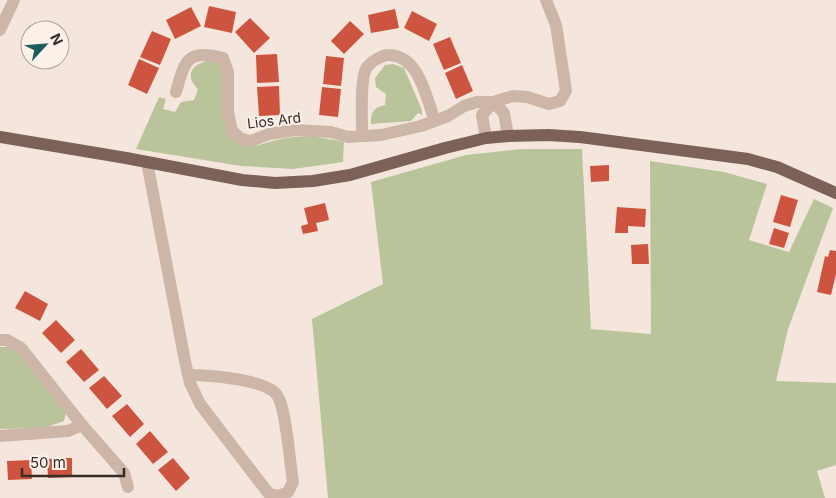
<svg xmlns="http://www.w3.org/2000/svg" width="836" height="498" font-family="Inter,sans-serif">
<rect width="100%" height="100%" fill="#f4e6dc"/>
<path fill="#bac49b" d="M 210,60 L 220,62 L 225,68 L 229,130 L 256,146 C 292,134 308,134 344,142 L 343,162 L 293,169 L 241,166 L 136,149 L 159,97 L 166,99 L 163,109 L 175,112 L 181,102 L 194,100 L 198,89 C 183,74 193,64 210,60 Z
M 393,64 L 404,68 L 422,110 L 422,115 L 418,113 L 411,121 L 371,124 C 371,112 373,108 385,105 L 386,94 L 376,87 L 375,78 L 385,65 Z
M 522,149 L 582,149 L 591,329 L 651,334 L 650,161 L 724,172 L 767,184 L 749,240 L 789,252 L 814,199 L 833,208 L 788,329 L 776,381 L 836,383 L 836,465 L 817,471 L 825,498 L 328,498 L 312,319 L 383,284 L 371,182 L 466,155 Z
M 0,347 L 8,347 L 17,351 L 66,412 L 64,421 L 45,428 L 0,429 Z"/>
<path fill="#cd5540" d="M 209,6 L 236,12 L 232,33 L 204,27 Z
M 191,7 L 201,26 L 175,39 L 166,20 Z
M 395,9 L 399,28 L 371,33 L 368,15 Z
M 412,11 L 437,24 L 429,41 L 404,28 Z
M 250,18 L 270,38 L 254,53 L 235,32 Z
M 350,21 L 364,34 L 344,54 L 331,41 Z
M 152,31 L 171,39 L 160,65 L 140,57 Z
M 450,37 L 461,63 L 444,70 L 433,44 Z
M 277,54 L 279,82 L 257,83 L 256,55 Z
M 326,56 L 344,58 L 341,86 L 323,84 Z
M 139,59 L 159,68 L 147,94 L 128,85 Z
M 462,65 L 473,91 L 456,99 L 445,73 Z
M 279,86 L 280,115 L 259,116 L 257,87 Z
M 322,87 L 341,89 L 338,117 L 319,115 Z
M 609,165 L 609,181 L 591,182 L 590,166 Z
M 781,195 L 798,200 L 790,227 L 773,222 Z
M 325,203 L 329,220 L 316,223 L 318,231 L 303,234 L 301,226 L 308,224 L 304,208 Z
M 617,207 L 646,209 L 645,227 L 628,226 L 628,233 L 615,233 Z
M 774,228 L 789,233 L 784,248 L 769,244 Z
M 648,244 L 649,264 L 632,264 L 631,245 Z
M 830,250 L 836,251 L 836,274 L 831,295 L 817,292 L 825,256 L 828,257 Z
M 25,291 L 48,304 L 40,321 L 15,308 Z
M 56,320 L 75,340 L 61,353 L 42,333 Z
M 81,349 L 99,370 L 84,382 L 66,362 Z
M 104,376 L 122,396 L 107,409 L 89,388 Z
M 127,404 L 144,424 L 130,437 L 112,416 Z
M 150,431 L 168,452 L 153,464 L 136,444 Z
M 60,458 L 72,458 L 72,477 L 48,478 L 47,459 Z
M 173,458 L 190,478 L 176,491 L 158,470 Z
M 31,460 L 32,479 L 8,480 L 7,461 Z"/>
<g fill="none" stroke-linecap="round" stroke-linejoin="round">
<path stroke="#cdb5a7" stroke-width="12" d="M 0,30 L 14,0
M 176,92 C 185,60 187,49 223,58 L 228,72 L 228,112 L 232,131 L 241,139 L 251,141 L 269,134 L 295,130 L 331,132 L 348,137 L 381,135 L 421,126 L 448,116 L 464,106 L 477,102 L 493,102 L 513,96 L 527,97 L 549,104 L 560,101 L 566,91 L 556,25 L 546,0
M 493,102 L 504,113 L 508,136
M 362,128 C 362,115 360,77 367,67 C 372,61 383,54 390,55 C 420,57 426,98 435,121
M 486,138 L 482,115 L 493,102
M 147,162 L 185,361 L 190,383 L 200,404 L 269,494 L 279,496 L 288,492 L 293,482 C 290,464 286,407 277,395 C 265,379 208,375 188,375
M 0,340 L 7,340 L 21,348 L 82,425 L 124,473 L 128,487
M 0,436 L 68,431 L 82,425"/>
<path stroke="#7c6158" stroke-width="12" d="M 0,137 L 126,158 L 242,180 L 275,183 L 313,181 L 350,175 L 445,148 L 486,138 L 508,136 L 548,135 L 580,137 L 748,159 L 777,167 L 836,193"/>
</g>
<g text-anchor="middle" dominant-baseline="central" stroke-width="4" stroke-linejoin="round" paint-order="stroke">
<g font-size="14" fill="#392c28" stroke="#fbf1e9">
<text transform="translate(274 120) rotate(-7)">Lios Ard</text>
</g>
</g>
<g transform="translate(45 45) rotate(64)"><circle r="24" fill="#fbf1e9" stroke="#ada29c"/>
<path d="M0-4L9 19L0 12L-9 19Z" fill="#1b5d5b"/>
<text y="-8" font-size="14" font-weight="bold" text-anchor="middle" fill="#392c28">N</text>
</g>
<path d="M22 468v8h102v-8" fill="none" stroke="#392c28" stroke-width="2.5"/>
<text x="30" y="468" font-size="15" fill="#392c28" stroke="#fbf1e9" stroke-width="4" paint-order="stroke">50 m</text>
</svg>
